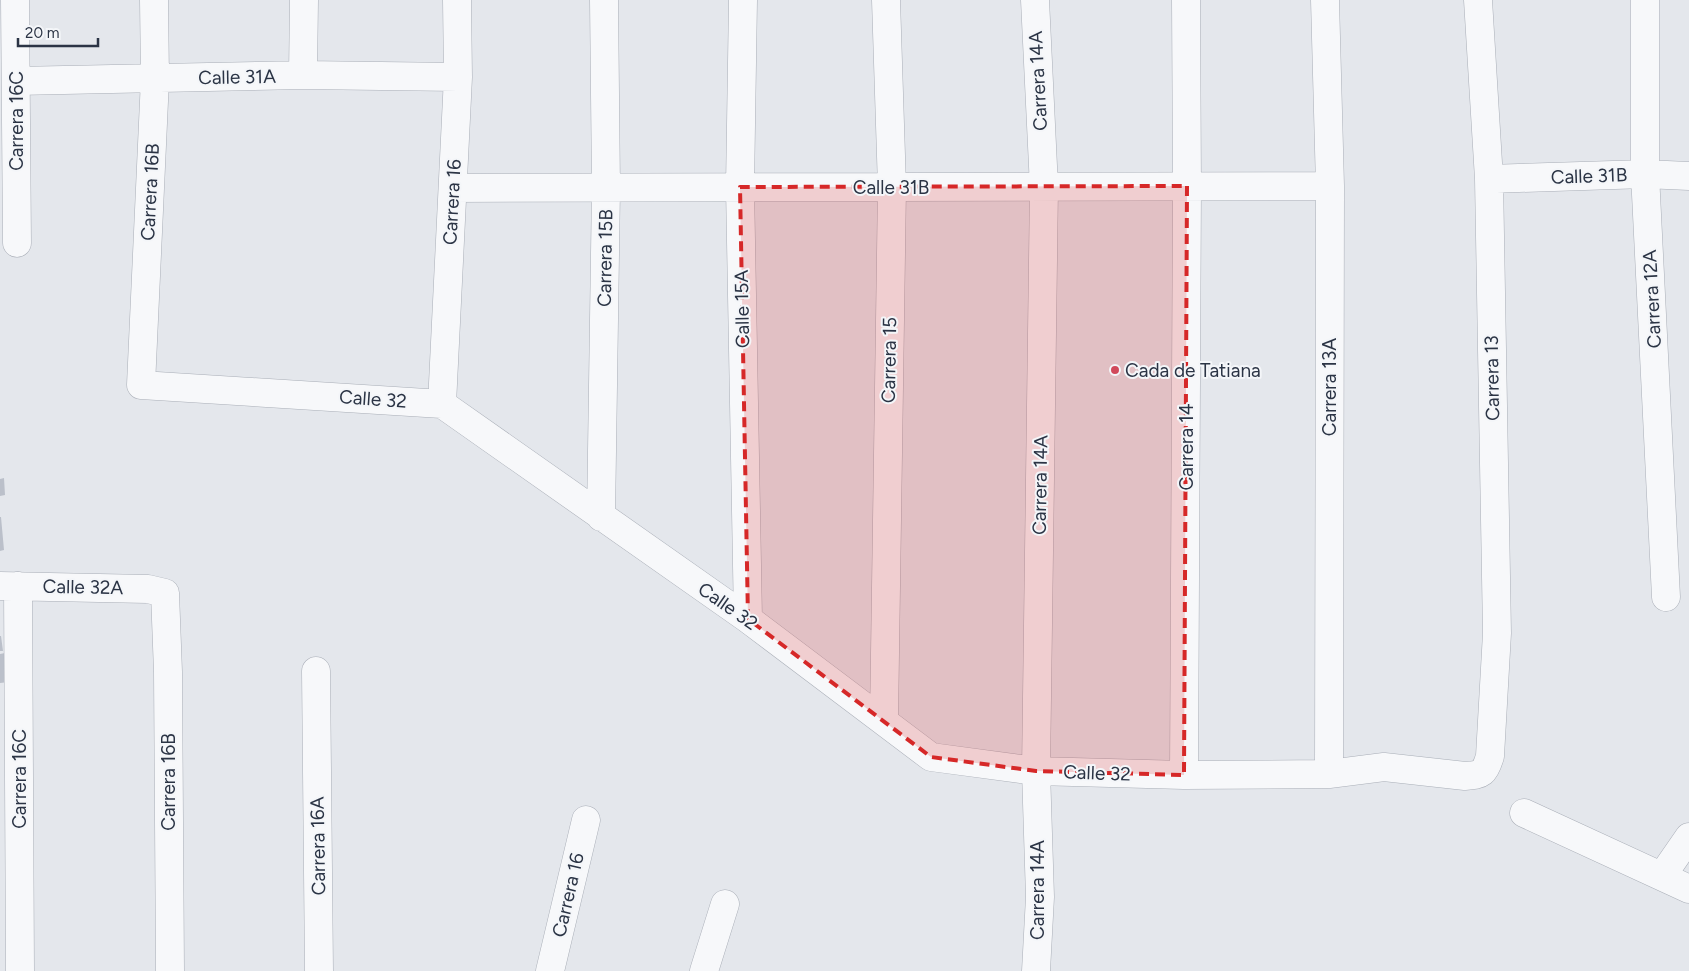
<svg xmlns="http://www.w3.org/2000/svg" width="1689" height="971" font-family="Figtree,sans-serif">
<rect width="100%" height="100%" fill="#e4e7ec"/>
<path fill="#bbc0ca" d="M 4,478 L 5,495 L 0,496 L 0,479 Z
M 0,517 L 1,517 L 4,550 L 0,551 Z
M 0,636 L 1,636 L 3,651 L 0,651 Z
M 5,653 L 9,682 L 0,683 L 0,654 Z"/>
<g fill="none" stroke-linecap="round" stroke-linejoin="round">
<g stroke="#a9aeb7" stroke-width="29">
<path id="minor" d="M 15,0 L 17,243
M 154,0 L 155,79 L 141,385 L 442,404 L 748,619 L 931,757 L 1036,771 L 1184,775 L 1329,774 L 1384,767 L 1465,776 C 1482,775 1485,773 1490,756 L 1497,633 L 1489,179 L 1478,0
M 743,0 L 740,187 L 748,619
M 1035,0 L 1044,187 L 1036,771 L 1040,897 L 1036,971
M 1325,0 L 1330,186 L 1329,774
M 1645,0 L 1645,174 L 1666,597
M 303,75 L 304,0
M 16,81 L 303,75 L 458,77
M 1489,179 L 1645,174 L 1689,176
M 453,188 L 1330,186
M 442,404 L 458,77 L 457,0
M 601,517 L 606,188 L 604,0
M 0,586 L 148,589 L 165,593 L 168,672 L 170,971
M 18,586 L 20,971
M 316,671 L 319,971
M 884,720 L 892,187 L 886,0
M 1184,775 L 1187,186 L 1186,0
M 1524,813 L 1689,889
M 1662,876 L 1689,837
M 550,971 L 586,820
M 704,971 L 725,904"/>
</g>
<use href="#minor" stroke="#f7f8fa" stroke-width="28"/>
</g>
<path fill="#d62828" fill-opacity="0.2" stroke="#d62828" stroke-width="4" stroke-dasharray="10 6" stroke-linejoin="round" d="M 1187,186 L 1184,775 L 1036,771 L 931,757 L 748,619 L 740,187 Z"/>
<circle fill="#d1495b" stroke="#f4f6f9" stroke-width="2" cx="1115" cy="370" r="5"/>
<g text-anchor="middle" dominant-baseline="central" stroke-width="4" stroke-linejoin="round" paint-order="stroke">
<g font-size="19" fill="#2b3445" stroke="#f4f6f9">
<text transform="translate(237 77) rotate(-1)">Calle 31A</text>
<text transform="translate(1038 81) rotate(-93)">Carrera 14A</text>
<text transform="translate(16 121) rotate(-90)">Carrera 16C</text>
<text transform="translate(1589 176) rotate(-2)">Calle 31B</text>
<text x="891" y="187">Calle 31B</text>
<text transform="translate(150 192) rotate(-87)">Carrera 16B</text>
<text transform="translate(452 202) rotate(-87)">Carrera 16</text>
<text transform="translate(605 258) rotate(-89)">Carrera 15B</text>
<text transform="translate(1652 299) rotate(-93)">Carrera 12A</text>
<text transform="translate(742 309) rotate(-91)">Calle 15A</text>
<text transform="translate(889 360) rotate(-89)">Carrera 15</text>
<text transform="translate(1492 378) rotate(-91)">Carrera 13</text>
<text transform="translate(1329 387) rotate(-90)">Carrera 13A</text>
<text transform="translate(373 399) rotate(4)">Calle 32</text>
<text transform="translate(1186 447) rotate(-90)">Carrera 14</text>
<text transform="translate(1040 485) rotate(-89)">Carrera 14A</text>
<text transform="translate(83 587) rotate(1)">Calle 32A</text>
<text transform="translate(728 606) rotate(35)">Calle 32</text>
<text transform="translate(1097 773) rotate(2)">Calle 32</text>
<text transform="translate(19 779) rotate(-90)">Carrera 16C</text>
<text transform="translate(168 782) rotate(-90)">Carrera 16B</text>
<text transform="translate(318 846) rotate(-91)">Carrera 16A</text>
<text transform="translate(1037 890) rotate(-90)">Carrera 14A</text>
<text transform="translate(568 895) rotate(-77)">Carrera 16</text>
</g>
<g font-size="19" fill="#2b3445" stroke="#f4f6f9" text-anchor="start">
<text x="1125" y="370">Cada de Tatiana</text>
</g>
</g>
<path d="M18 38v8h80v-8" fill="none" stroke="#2b3445" stroke-width="2.5"/>
<text x="25" y="38" font-size="15" fill="#2b3445" stroke="#f4f6f9" stroke-width="4" paint-order="stroke">20 m</text>
</svg>
